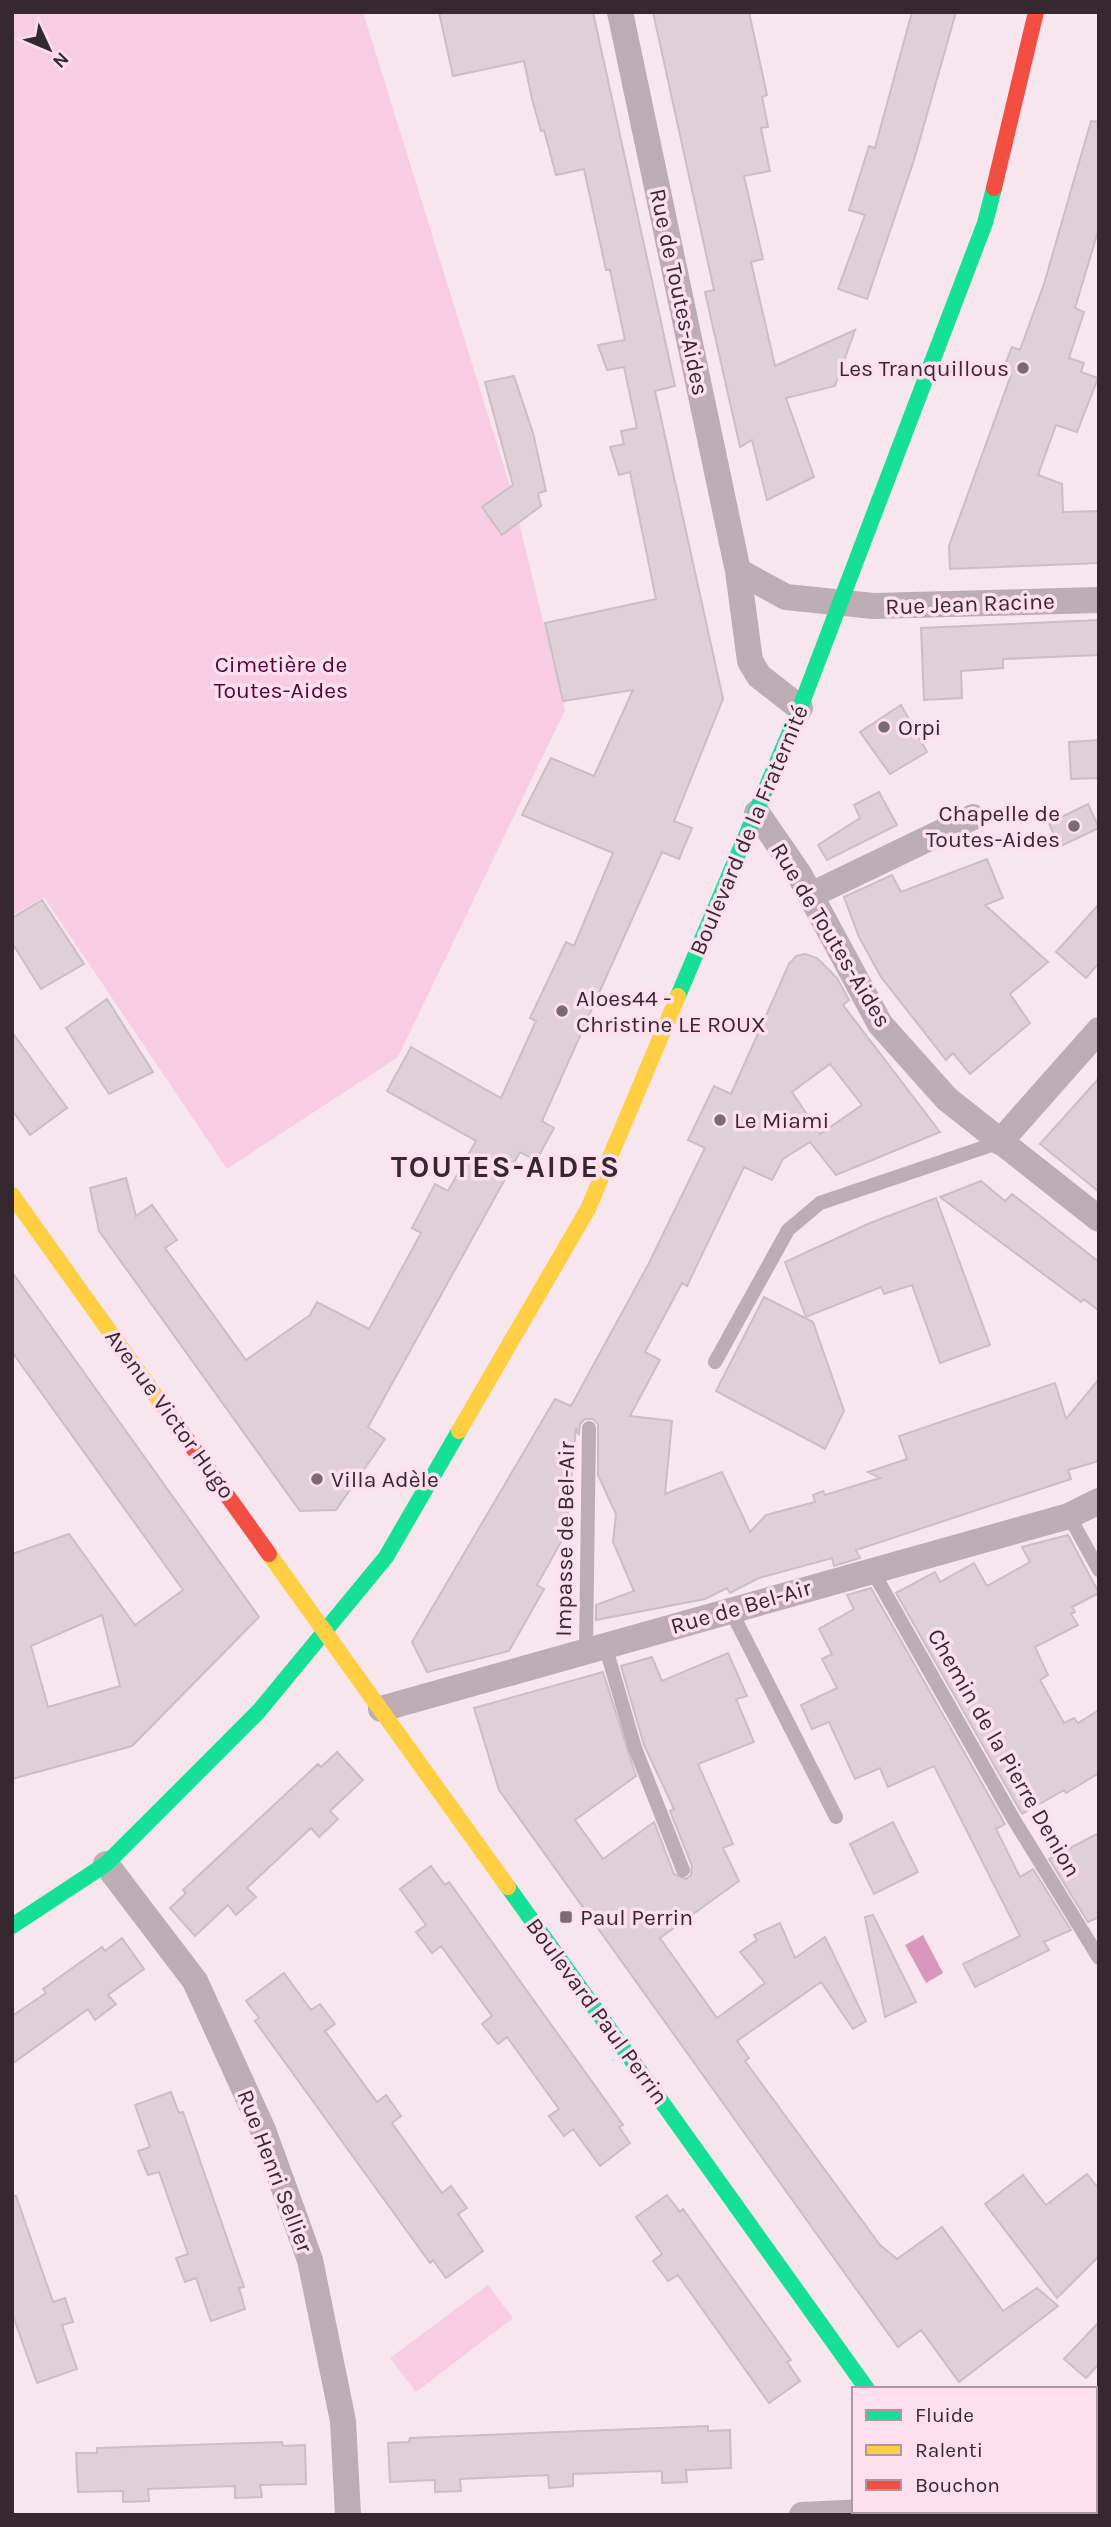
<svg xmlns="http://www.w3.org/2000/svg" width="1111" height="2527" font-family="Karla,sans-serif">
<rect width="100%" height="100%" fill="#f7e6ee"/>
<path fill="#f8cde3" d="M 12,12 L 363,12 L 510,486 L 565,710 L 398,1057 L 227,1169 L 44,897 L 12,916 Z
M 488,2285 L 513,2318 L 416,2392 L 390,2358 Z"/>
<path fill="#d897ba" d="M 923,1935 L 943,1973 L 926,1983 L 905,1945 Z"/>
<path fill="#dfd0d7" stroke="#ccbdc4" stroke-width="2" fill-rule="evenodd" d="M 439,12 L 593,12 L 675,386 L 655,391 L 723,699 L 674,821 L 692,828 L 679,859 L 662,852 L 542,1121 L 554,1128 L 536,1161 L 520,1152 L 368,1427 L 385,1439 L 336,1510 L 300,1511 L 99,1231 L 90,1188 L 126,1178 L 136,1216 L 152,1205 L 177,1240 L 165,1248 L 246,1360 L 310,1315 L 317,1302 L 369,1329 L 421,1233 L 412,1228 L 435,1184 L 448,1191 L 476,1141 L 387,1091 L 411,1047 L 501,1098 L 536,1021 L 530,1018 L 566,942 L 574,946 L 613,853 L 522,815 L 551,758 L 594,776 L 633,690 L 563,701 L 545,623 L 656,599 L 630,472 L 619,475 L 610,447 L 624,444 L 621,431 L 637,428 L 624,367 L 607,370 L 598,345 L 625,340 L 610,270 L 606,270 L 584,169 L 556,175 L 544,130 L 541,131 L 532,99 L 524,61 L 453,76 Z
M 653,12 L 749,12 L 767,95 L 762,97 L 768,127 L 761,128 L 770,171 L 744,176 L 763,259 L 751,262 L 775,366 L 855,330 L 835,386 L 786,398 L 814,477 L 767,500 L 752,440 L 740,447 L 705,292 L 714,290 Z
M 912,12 L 956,12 L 914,160 L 867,299 L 838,289 L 865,215 L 849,210 L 869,146 L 875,148 Z
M 1091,121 L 1099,122 L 1099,228 L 1075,308 L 1084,312 L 1069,358 L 1084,363 L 1081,372 L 1098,378 L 1077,432 L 1056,425 L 1038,475 L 1062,484 L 1063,512 L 1099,511 L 1099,563 L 950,569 L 949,546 L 1011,375 L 1002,372 L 1012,347 L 1020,350 L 1044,284 Z
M 514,376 L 533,433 L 546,491 L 538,493 L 541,506 L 502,535 L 482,507 L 513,485 L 485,382 Z
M 1099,620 L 1099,655 L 1003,659 L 1003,668 L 961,671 L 962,698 L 924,700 L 921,628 Z
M 901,705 L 927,752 L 890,774 L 860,732 Z
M 1099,740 L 1099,778 L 1071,779 L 1069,742 Z
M 879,792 L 897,825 L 827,860 L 818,845 L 860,818 L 854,805 Z
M 1088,804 L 1099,828 L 1059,847 L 1049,823 Z
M 987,859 L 1003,898 L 985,905 L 1048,962 L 1010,994 L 1030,1023 L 970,1074 L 953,1053 L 946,1060 L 881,977 L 859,937 L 844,897 L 892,875 L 901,892 Z
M 42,900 L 84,964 L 41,989 L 12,943 L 12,918 Z
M 1099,904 L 1099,963 L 1086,978 L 1056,952 Z
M 805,954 L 817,958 L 837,978 L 849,1000 L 843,1005 L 940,1132 L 836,1175 L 810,1142 L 783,1159 L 772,1180 L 744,1167 L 687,1286 L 682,1283 L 645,1352 L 660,1360 L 630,1416 L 672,1421 L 665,1494 L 722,1472 L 750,1532 L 766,1515 L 815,1502 L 813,1495 L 823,1491 L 825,1495 L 880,1478 L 868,1472 L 907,1459 L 899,1436 L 1055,1383 L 1066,1419 L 1099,1379 L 1099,1461 L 1068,1470 L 1071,1479 L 856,1550 L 860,1558 L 834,1566 L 832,1558 L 759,1578 L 730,1593 L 727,1588 L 705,1599 L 596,1620 L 596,1605 L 634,1591 L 613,1542 L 616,1514 L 598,1475 L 598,1424 L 593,1419 L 585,1419 L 580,1424 L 579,1435 L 576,1428 L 566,1533 L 537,1585 L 544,1589 L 509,1651 L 427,1672 L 412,1642 L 555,1399 L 571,1406 L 648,1265 L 705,1148 L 688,1140 L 714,1086 L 731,1094 L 789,964 L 796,956 ZM 830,1064 L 862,1105 L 820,1134 L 792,1092 Z
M 107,999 L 153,1072 L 109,1094 L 66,1028 Z
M 12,1032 L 67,1108 L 30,1135 L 12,1110 Z
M 1099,1078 L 1099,1192 L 1040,1144 Z
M 981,1181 L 1005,1201 L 1012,1194 L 1099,1262 L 1099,1311 L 1084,1299 L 1081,1302 L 940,1197 Z
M 936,1198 L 990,1345 L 940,1363 L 912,1285 L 884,1294 L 881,1287 L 806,1317 L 785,1262 L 870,1223 Z
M 12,1272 L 259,1617 L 132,1746 L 12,1779 L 12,1554 L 69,1534 L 135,1625 L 183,1590 L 12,1352 ZM 102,1615 L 120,1686 L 48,1707 L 31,1646 Z
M 764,1297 L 813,1322 L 844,1411 L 825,1449 L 716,1391 Z
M 1068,1535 L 1099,1593 L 1072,1607 L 1075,1612 L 1071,1614 L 1078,1625 L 1035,1647 L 1048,1675 L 1040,1680 L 1064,1723 L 1074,1718 L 1078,1723 L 1099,1710 L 1099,1773 L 1066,1793 L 1064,1790 L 1022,1814 L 896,1593 L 935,1572 L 940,1582 L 974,1563 L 987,1586 L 1030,1562 L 1022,1547 Z
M 871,1588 L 1005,1824 L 996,1829 L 1020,1877 L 1033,1869 L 1071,1930 L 1044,1942 L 1049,1950 L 975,1987 L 963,1964 L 1020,1936 L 934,1766 L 888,1787 L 880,1768 L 855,1779 L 829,1722 L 812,1729 L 801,1705 L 837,1688 L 822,1659 L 832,1654 L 819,1629 L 854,1609 L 847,1595 Z
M 728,1653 L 747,1696 L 736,1699 L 754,1742 L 698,1764 L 733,1844 L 723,1848 L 739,1881 L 660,1938 L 717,2018 L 765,1983 L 740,1952 L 757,1940 L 754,1935 L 780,1923 L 795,1958 L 825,1937 L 866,2021 L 853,2029 L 821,1982 L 737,2041 L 749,2058 L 745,2061 L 880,2245 L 897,2259 L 942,2227 L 1003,2311 L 1037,2288 L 1058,2306 L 959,2382 L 921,2330 L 898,2347 L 841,2268 L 499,1790 L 474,1708 L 603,1672 L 636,1776 L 575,1820 L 603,1859 L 654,1822 L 674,1874 L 686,1879 L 691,1875 L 692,1866 L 670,1811 L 674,1809 L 644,1745 L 621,1666 L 652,1657 L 662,1681 Z
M 337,1752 L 363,1780 L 330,1811 L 338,1819 L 319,1837 L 311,1828 L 247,1888 L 256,1897 L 236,1915 L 228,1905 L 195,1936 L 170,1908 L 186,1893 L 183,1890 L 318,1764 L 321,1767 Z
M 893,1822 L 918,1872 L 874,1894 L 850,1844 Z
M 1099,1833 L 1099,1917 L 1088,1922 L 1049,1859 Z
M 431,1866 L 445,1885 L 449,1882 L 623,2125 L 619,2127 L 630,2143 L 600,2166 L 573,2129 L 564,2136 L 549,2116 L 559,2109 L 507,2037 L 498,2044 L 482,2024 L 492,2016 L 441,1946 L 432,1953 L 416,1932 L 426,1925 L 400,1889 Z
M 873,1915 L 916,2002 L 885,2017 L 865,1917 Z
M 122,1938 L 144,1969 L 108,1995 L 116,2004 L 95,2020 L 88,2009 L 12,2064 L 12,2016 L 46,1993 L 43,1989 L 102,1947 L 105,1951 Z
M 284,1973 L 311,2010 L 320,2004 L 335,2024 L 325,2031 L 377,2102 L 386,2095 L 401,2116 L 392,2123 L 442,2193 L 451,2186 L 467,2208 L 458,2214 L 483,2251 L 446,2278 L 433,2260 L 430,2263 L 255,2021 L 259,2018 L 246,2001 Z
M 171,2092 L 179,2113 L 183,2112 L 244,2287 L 239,2288 L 245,2309 L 211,2321 L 196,2278 L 185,2282 L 176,2258 L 188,2254 L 159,2172 L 148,2175 L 138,2151 L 150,2147 L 135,2105 Z
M 1087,2174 L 1099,2189 L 1099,2256 L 1057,2298 L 985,2204 L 1023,2175 L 1046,2205 Z
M 667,2195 L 680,2212 L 683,2209 L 791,2360 L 787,2362 L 800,2381 L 769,2403 L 678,2275 L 668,2281 L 653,2261 L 662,2254 L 636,2217 Z
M 12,2196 L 16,2196 L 53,2302 L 65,2298 L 73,2322 L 62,2325 L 77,2369 L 37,2383 L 12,2313 Z
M 1099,2322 L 1099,2364 L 1086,2378 L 1064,2359 Z
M 708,2426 L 708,2431 L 730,2430 L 731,2468 L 686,2470 L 687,2482 L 662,2483 L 662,2471 L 573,2474 L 573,2486 L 549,2488 L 548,2475 L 460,2479 L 461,2491 L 435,2492 L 435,2480 L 390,2482 L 388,2443 L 409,2442 L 410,2438 Z
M 282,2442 L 283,2446 L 305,2445 L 306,2484 L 260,2485 L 262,2497 L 235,2498 L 235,2486 L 148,2489 L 149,2501 L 123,2502 L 123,2491 L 78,2492 L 76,2453 L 97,2453 L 97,2448 Z"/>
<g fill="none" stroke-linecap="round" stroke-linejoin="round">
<path stroke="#bbadb3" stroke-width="14" d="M 715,1362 L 788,1230 L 820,1203 L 1000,1142
M 1069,1516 L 1099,1570
M 872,1570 L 1014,1820 L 1099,1958
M 731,1611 L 836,1817
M 605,1645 L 635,1748 L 683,1870
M 586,1650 L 589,1428"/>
<path stroke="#bbadb3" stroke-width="26" d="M 620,12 L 738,571 L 750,661 L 759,676 L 800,708
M 738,571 L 786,597 L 873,606 L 1099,600
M 757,813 L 799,874 L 880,1024 L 947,1099 L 1099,1219
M 811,895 L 973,817
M 1000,1142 L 1099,1030
M 381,1709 L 1069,1516 L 1099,1501
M 106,1864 L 195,1981 L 263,2130 L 310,2260 L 343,2421 L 348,2515
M 989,2511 L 1033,2515
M 802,2515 L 885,2511"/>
<path stroke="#16e098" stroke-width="16" d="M 678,996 L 800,708 L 985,223 L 994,188
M 508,1887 L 867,2389
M 12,1926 L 106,1864 L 259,1711 L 386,1557 L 459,1431
M 955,2511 L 957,2515"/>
<path stroke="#ffcf43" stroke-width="16" d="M 12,1195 L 173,1420
M 459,1431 L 588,1209 L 678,996
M 269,1554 L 508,1887"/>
<path stroke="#f24e42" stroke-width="16" d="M 994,188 L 1036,12
M 173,1420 L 269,1554"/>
</g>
<g fill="#7a6a72" stroke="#fedfee" stroke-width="2.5">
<circle cx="1023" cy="368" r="7"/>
<circle cx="884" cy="727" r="7"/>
<circle cx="1074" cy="826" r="7"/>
<circle cx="562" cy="1011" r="7"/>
<circle cx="720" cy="1120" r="7"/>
<circle cx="317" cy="1479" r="7"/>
<rect x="559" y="1910" width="14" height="14" rx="3.5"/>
</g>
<g text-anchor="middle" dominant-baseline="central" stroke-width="7" stroke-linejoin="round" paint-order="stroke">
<g font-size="23" fill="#36282f" stroke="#fedfee">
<text transform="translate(679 292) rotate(78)">Rue de Toutes-Aides</text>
<text transform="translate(970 604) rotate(-2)">Rue Jean Racine</text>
<text transform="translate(749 830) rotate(-67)">Boulevard de la Fraternité</text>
<text transform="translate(831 935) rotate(59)">Rue de Toutes-Aides</text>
<text transform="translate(170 1414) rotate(54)">Avenue Victor Hugo</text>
<text transform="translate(565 1539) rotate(-89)">Impasse de Bel-Air</text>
<text transform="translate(741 1607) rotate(-16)">Rue de Bel-Air</text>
<text transform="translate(1004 1753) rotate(60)">Chemin de la Pierre Denion</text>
<text transform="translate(597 2011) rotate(54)">Boulevard Paul Perrin</text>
<text transform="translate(275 2171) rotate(69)">Rue Henri Sellier</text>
</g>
<g font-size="23" fill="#36282f" stroke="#fedfee" text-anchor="start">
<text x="1009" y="368" text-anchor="end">Les Tranquillous</text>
<text x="898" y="727">Orpi</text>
<text x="1060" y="813" text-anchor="end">Chapelle de<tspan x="1060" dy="26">Toutes-Aides</tspan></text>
<text x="576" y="998">Aloes44 -<tspan x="576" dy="26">Christine LE ROUX</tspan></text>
<text x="734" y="1120">Le Miami</text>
<text x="331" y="1479">Villa Adèle</text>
<text x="580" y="1917">Paul Perrin</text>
</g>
<g font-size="23" fill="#530338" stroke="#fedfee">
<text x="281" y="664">Cimetière de<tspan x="281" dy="26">Toutes-Aides</tspan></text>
</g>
<g font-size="30" font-weight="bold" letter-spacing="2" fill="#36282f" stroke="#fedfee">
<text x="506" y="1167">TOUTES-AIDES</text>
</g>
</g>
<rect width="1111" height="2527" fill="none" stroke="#36282f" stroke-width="28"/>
<rect x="852" y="2387" width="245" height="126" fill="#fedfee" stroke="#ae96a2" stroke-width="2"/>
<rect x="866" y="2410" width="35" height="10" fill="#16e098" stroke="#ae96a2" stroke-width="2"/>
<text x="915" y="2422" font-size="21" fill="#36282f">Fluide</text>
<rect x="866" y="2445" width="35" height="10" fill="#ffcf43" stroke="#ae96a2" stroke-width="2"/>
<text x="915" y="2457" font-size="21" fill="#36282f">Ralenti</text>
<rect x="866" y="2480" width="35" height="10" fill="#f24e42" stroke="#ae96a2" stroke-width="2"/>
<text x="915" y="2492" font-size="21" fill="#36282f">Bouchon</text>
<g transform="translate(49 49) rotate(134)" stroke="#fedfee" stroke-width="5" paint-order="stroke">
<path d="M0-5L12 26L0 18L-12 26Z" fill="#36282f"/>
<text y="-10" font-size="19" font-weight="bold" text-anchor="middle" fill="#36282f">N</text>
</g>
</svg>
